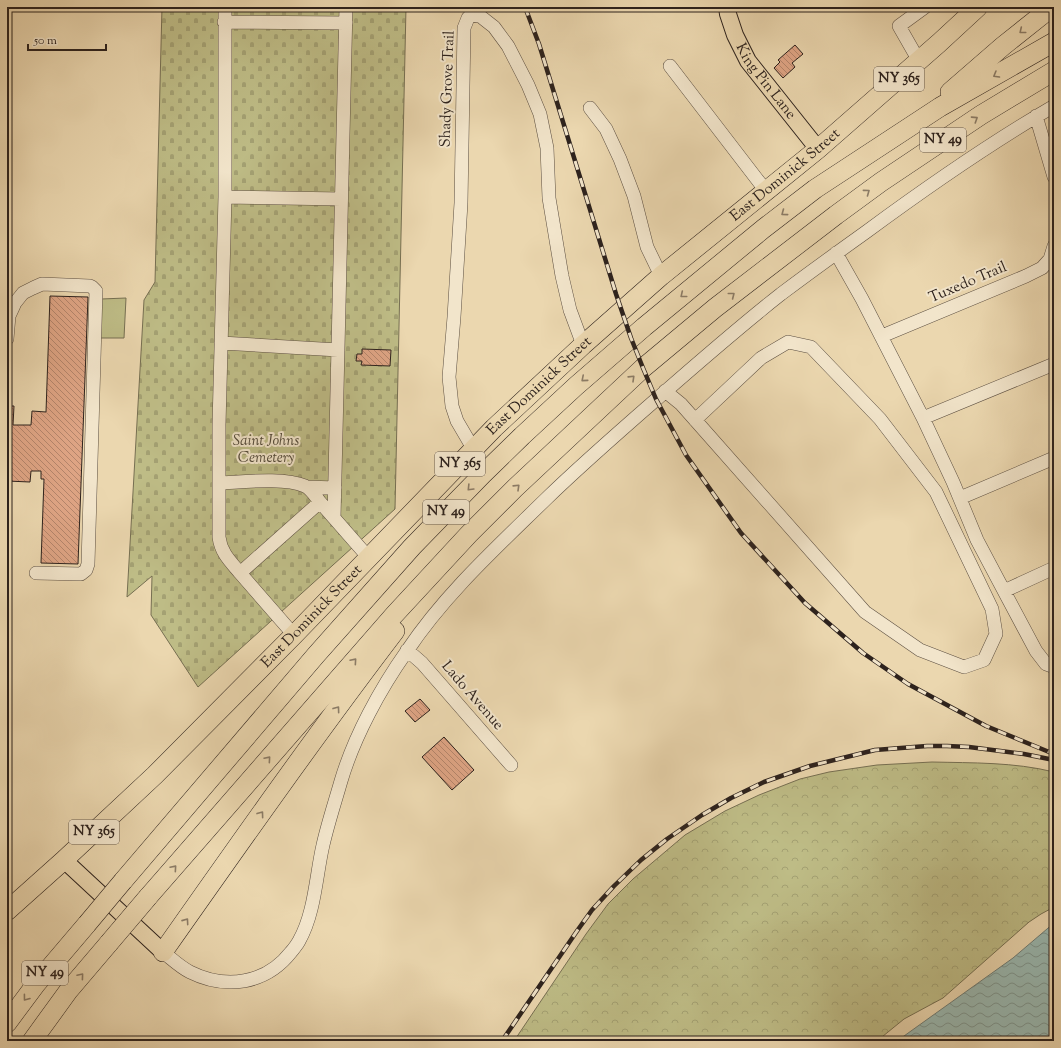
<svg xmlns="http://www.w3.org/2000/svg" width="1061" height="1048" font-family="'Sorts Mill Goudy',serif">
<defs>
<pattern id="forest-crowns" width="20" height="18" patternUnits="userSpaceOnUse"><rect width="20" height="18" fill="#bebc86"/><path d="M2 6a3 3 0 1 1 6 0M12 15a3 3 0 1 1 6 0" fill="none" stroke="#a4a173"/></pattern>
<pattern id="cemetery-stones" width="16" height="16" patternUnits="userSpaceOnUse"><rect width="16" height="16" fill="#bebc86"/><path d="M2 7V4a2 2 0 0 1 4 0v3zM10 15v-3a2 2 0 0 1 4 0v3z" fill="#a4a173"/></pattern>
<pattern id="water-waves" width="16" height="10" patternUnits="userSpaceOnUse"><rect width="16" height="10" fill="#99b8b1"/><path d="M0 5q4-4 8 0t8 0" fill="none" stroke="#7d958f"/></pattern>
<pattern id="building-back-hatch" width="6" height="6" patternUnits="userSpaceOnUse"><rect width="6" height="6" fill="#dea484"/><path d="M-1 5l2 2M0 0l6 6M5-1l2 2" fill="none" stroke="#b4856b"/></pattern>
</defs>
<rect width="100%" height="100%" fill="#ebd7af"/>
<filter id="stains"><feTurbulence type="fractalNoise" baseFrequency=".005" numOctaves="4"/><feColorMatrix values="0 0 0 0 .2 0 0 0 0 .09 0 0 0 0 .02 0 0 0 .5 -.17"/></filter>
<radialGradient id="worn" r=".72"><stop offset=".6" stop-color="#630" stop-opacity="0"/><stop offset="1" stop-color="#630" stop-opacity=".3"/></radialGradient>
<path fill="url(#forest-crowns)" stroke="#766f52" d="M 932,762 C 972,763 1014,762 1054,772 L 1054,907 L 1041,914 L 1029,922 L 943,998 L 904,1019 L 877,1041 L 514,1041 L 586,934 L 608,904 L 633,879 L 685,835 L 725,811 L 759,795 L 800,779 L 829,772 L 877,765 Z"/>
<path fill="url(#cemetery-stones)" stroke="#766f52" d="M 162,7 L 406,7 L 395,509 L 198,687 L 151,615 L 152,576 L 127,597 L 144,300 L 155,282 Z"/>
<path fill="#bebc86" stroke="#766f52" d="M 126,298 L 124,338 L 99,338 L 101,299 Z"/>
<path fill="url(#water-waves)" stroke="#6e7c76" d="M 1054,923 L 1054,1041 L 897,1041 L 1013,958 Z"/>
<path fill="url(#building-back-hatch)" stroke="#2d221d" d="M 795,45 L 803,54 L 792,63 L 795,67 L 783,78 L 774,68 L 780,62 L 778,60 Z
M 50,296 L 88,297 L 78,564 L 41,563 L 44,479 L 41,479 L 41,471 L 31,471 L 30,482 L 7,481 L 7,406 L 14,406 L 13,425 L 31,425 L 32,411 L 46,412 Z
M 362,349 L 391,350 L 390,366 L 361,365 L 362,361 L 356,361 L 357,354 L 362,354 Z
M 420,699 L 430,710 L 415,722 L 405,711 Z
M 444,737 L 474,770 L 452,790 L 422,757 Z"/>
<g fill="none" stroke-linecap="round" stroke-linejoin="round">
<g stroke="#5c4f42" stroke-width="14">
<path id="minor" d="M 225,7 L 225,197 L 219,425 L 219,537 C 221,553 230,561 240,573
M 224,22 L 346,23
M 919,61 L 899,26 L 925,7
M 670,66 L 766,191
M 590,108 L 606,129 L 620,159 L 634,196 L 647,247 L 661,276
M 1036,116 L 1054,177
M 225,197 L 341,199
M 836,253 L 862,299 L 923,418 L 953,482 L 977,540 L 1004,591 L 1036,651 L 1046,664 L 1054,667
M 882,336 L 1026,276 L 1042,268 L 1050,259 L 1054,246
M 7,339 L 9,316 L 15,303 L 23,293 L 33,288 L 42,284 L 90,286 L 92,287 L 96,291 L 88,564 L 86,570 L 81,574 L 36,573
M 221,343 L 338,350
M 665,391 L 681,404 L 865,612 L 920,650 L 964,667 L 984,660 L 996,634 L 992,609 L 936,492 L 880,419 L 811,347 L 788,342 L 761,358 L 695,420
M 923,418 L 1054,364
M 474,450 L 457,421 L 452,406 L 449,377 L 454,317 L 461,203 L 464,28 L 468,18 L 471,15 L 480,16 L 494,27 L 508,46 L 528,85 L 540,114 L 547,148 L 549,198 L 562,276 L 570,310 L 583,345
M 219,483 C 243,482 284,477 305,486 C 311,489 316,497 320,502
M 307,487 L 335,488
M 960,498 L 1054,458
M 334,518 L 346,7
M 1004,591 L 1054,568
M 294,635 L 240,573 L 320,502 L 369,558
M 407,650 L 422,663 L 511,765
M 163,952 C 172,959 180,967 190,972 C 226,990 266,984 291,952 C 293,950 298,943 299,941 C 315,913 316,875 323,845 C 328,823 335,802 341,781 C 354,737 380,689 407,651 C 445,594 497,547 546,499 C 582,464 620,431 659,397 C 699,362 739,327 781,294 C 809,273 838,252 866,232 C 927,187 989,144 1054,106"/>
</g>
<g stroke="#2d221d" stroke-width="18">
<g id="major">
<path id="s1" d="M 727,7 L 728,14 L 735,35 L 748,61 L 818,149"/>
<path d="M 64,860 L 163,952"/>
</g>
</g>
<g stroke="#2d221d" stroke-width="20">
<g id="highway">
<path d="M 950,92 L 1003,46 L 1052,7"/>
<path d="M 123,881 L 316,655 L 412,547 L 483,474 L 522,436 L 576,386 L 644,327 L 763,229 L 815,189 L 940,107 L 1054,42"/>
<path d="M 148,897 L 394,615 L 469,534 L 515,488 L 643,368 L 715,308 L 836,215 L 881,182 L 981,115 L 1054,71"/>
<path id="s2" d="M 7,911 L 64,860 L 155,775 L 294,635 L 494,428 L 583,345 L 661,276 L 818,149 L 939,43 L 978,7"/>
<path d="M 163,952 C 239,844 315,736 395,631"/>
<path d="M 7,1023 L 36,984 L 87,924"/>
<path d="M 32,1041 L 69,990 L 109,943"/>
</g>
</g>
<use href="#minor" stroke="#f2e5cb" stroke-width="13"/>
<use href="#major" stroke="#ebd7af" stroke-width="16"/>
<use href="#highway" stroke="#ebd7af" stroke-width="19"/>
<g stroke="#2d221d" stroke-width="4.5">
<path id="rail" d="M 525,7 L 539,44 L 616,294 L 631,338 L 643,368 L 656,399 L 686,455 L 741,533 L 805,603 L 863,653 L 908,684 L 986,726 L 1054,754
M 502,1041 L 577,931 L 592,910 L 614,886 L 641,860 L 667,839 L 702,815 L 731,798 L 764,782 L 810,766 L 875,750 L 927,746 L 947,746 L 969,747 L 1024,754 L 1054,760"/>
</g>
<use href="#rail" stroke="#f2e5cb" stroke-width="3" stroke-dasharray="9" stroke-linecap="butt"/>
<g stroke="#2d221d" stroke-width="20" stroke-linecap="butt">
<path id="highway-bridge" d="M 87,924 L 123,881
M 109,943 L 148,897"/>
</g>
<use href="#highway-bridge" stroke="#ebd7af" stroke-width="19"/>
</g>
<defs><path id="oneway-chevron" d="M-2-3.5L2.5 0L-2 3.5" fill="none" stroke-width="1.6" stroke-linecap="round" stroke-linejoin="round"/></defs>
<g stroke="#8c7c66">
<use href="#oneway-chevron" transform="translate(1022 31) rotate(141)"/>
<use href="#oneway-chevron" transform="translate(996 75) rotate(150)"/>
<use href="#oneway-chevron" transform="translate(975 119) rotate(-33)"/>
<use href="#oneway-chevron" transform="translate(867 192) rotate(-36)"/>
<use href="#oneway-chevron" transform="translate(784 213) rotate(143)"/>
<use href="#oneway-chevron" transform="translate(683 295) rotate(141)"/>
<use href="#oneway-chevron" transform="translate(732 295) rotate(-38)"/>
<use href="#oneway-chevron" transform="translate(632 378) rotate(-44)"/>
<use href="#oneway-chevron" transform="translate(584 379) rotate(139)"/>
<use href="#oneway-chevron" transform="translate(517 487) rotate(-44)"/>
<use href="#oneway-chevron" transform="translate(470 488) rotate(134)"/>
<use href="#oneway-chevron" transform="translate(354 661) rotate(-49)"/>
<use href="#oneway-chevron" transform="translate(337 709) rotate(-54)"/>
<use href="#oneway-chevron" transform="translate(268 759) rotate(-49)"/>
<use href="#oneway-chevron" transform="translate(261 814) rotate(-54)"/>
<use href="#oneway-chevron" transform="translate(174 868) rotate(-49)"/>
<use href="#oneway-chevron" transform="translate(186 921) rotate(-55)"/>
<use href="#oneway-chevron" transform="translate(81 976) rotate(-50)"/>
<use href="#oneway-chevron" transform="translate(26 998) rotate(127)"/>
</g>
<g text-anchor="middle" dominant-baseline="central" stroke-width="4" stroke-linejoin="round" paint-order="stroke">
<g fill="#f2e5cb" stroke="#685c51" stroke-width="1">
<rect x="874" y="67" width="50" height="24" rx="3"/>
<rect x="920" y="128" width="46" height="24" rx="3"/>
<rect x="435" y="452" width="50" height="24" rx="3"/>
<rect x="423" y="500" width="46" height="24" rx="3"/>
<rect x="69" y="820" width="50" height="24" rx="3"/>
<rect x="22" y="961" width="46" height="24" rx="3"/>
</g>
<g font-size="14" font-weight="bold" fill="#2d221d">
<text x="899" y="79">NY 365</text>
<text x="943" y="140">NY 49</text>
<text x="460" y="464">NY 365</text>
<text x="446" y="512">NY 49</text>
<text x="94" y="832">NY 365</text>
<text x="45" y="973">NY 49</text>
</g>
<g font-size="15" fill="#2d221d" stroke="#f2e5cb">
<text stroke="none"><textPath href="#s1" startOffset="85">King Pin Lane</textPath></text>
<text transform="translate(448 89) rotate(-88)">Shady Grove Trail</text>
<text stroke="none"><textPath href="#s2" startOffset="1072">East Dominick Street</textPath></text>
<text transform="translate(968 283) rotate(-23)">Tuxedo Trail</text>
<text stroke="none"><textPath href="#s2" startOffset="748">East Dominick Street</textPath></text>
<text stroke="none"><textPath href="#s2" startOffset="424">East Dominick Street</textPath></text>
<text transform="translate(472 696) rotate(49)">Lado Avenue</text>
</g>
<g font-size="15" font-style="italic" fill="#514837" stroke="#f2e5cb">
<text x="266" y="441">Saint Johns<tspan x="266" dy="17">Cemetery</tspan></text>
</g>
</g>
<rect width="1061" height="1048" fill="none" stroke="#ebd7af" stroke-width="24"/>
<rect x="8" y="8" width="1045" height="1032" fill="none" stroke="#2d221d" stroke-width="2"/>
<rect x="12" y="12" width="1037" height="1024" fill="none" stroke="#2d221d"/>
<path d="M28 44v6h78v-6" fill="none" stroke="#2d221d" stroke-width="2"/>
<text x="34" y="44" font-size="12" fill="#2d221d" stroke="#f2e5cb" stroke-width="3" paint-order="stroke">50 m</text>
<rect width="100%" height="100%" filter="url(#stains)"/>
<rect width="100%" height="100%" fill="url(#worn)"/>
</svg>
